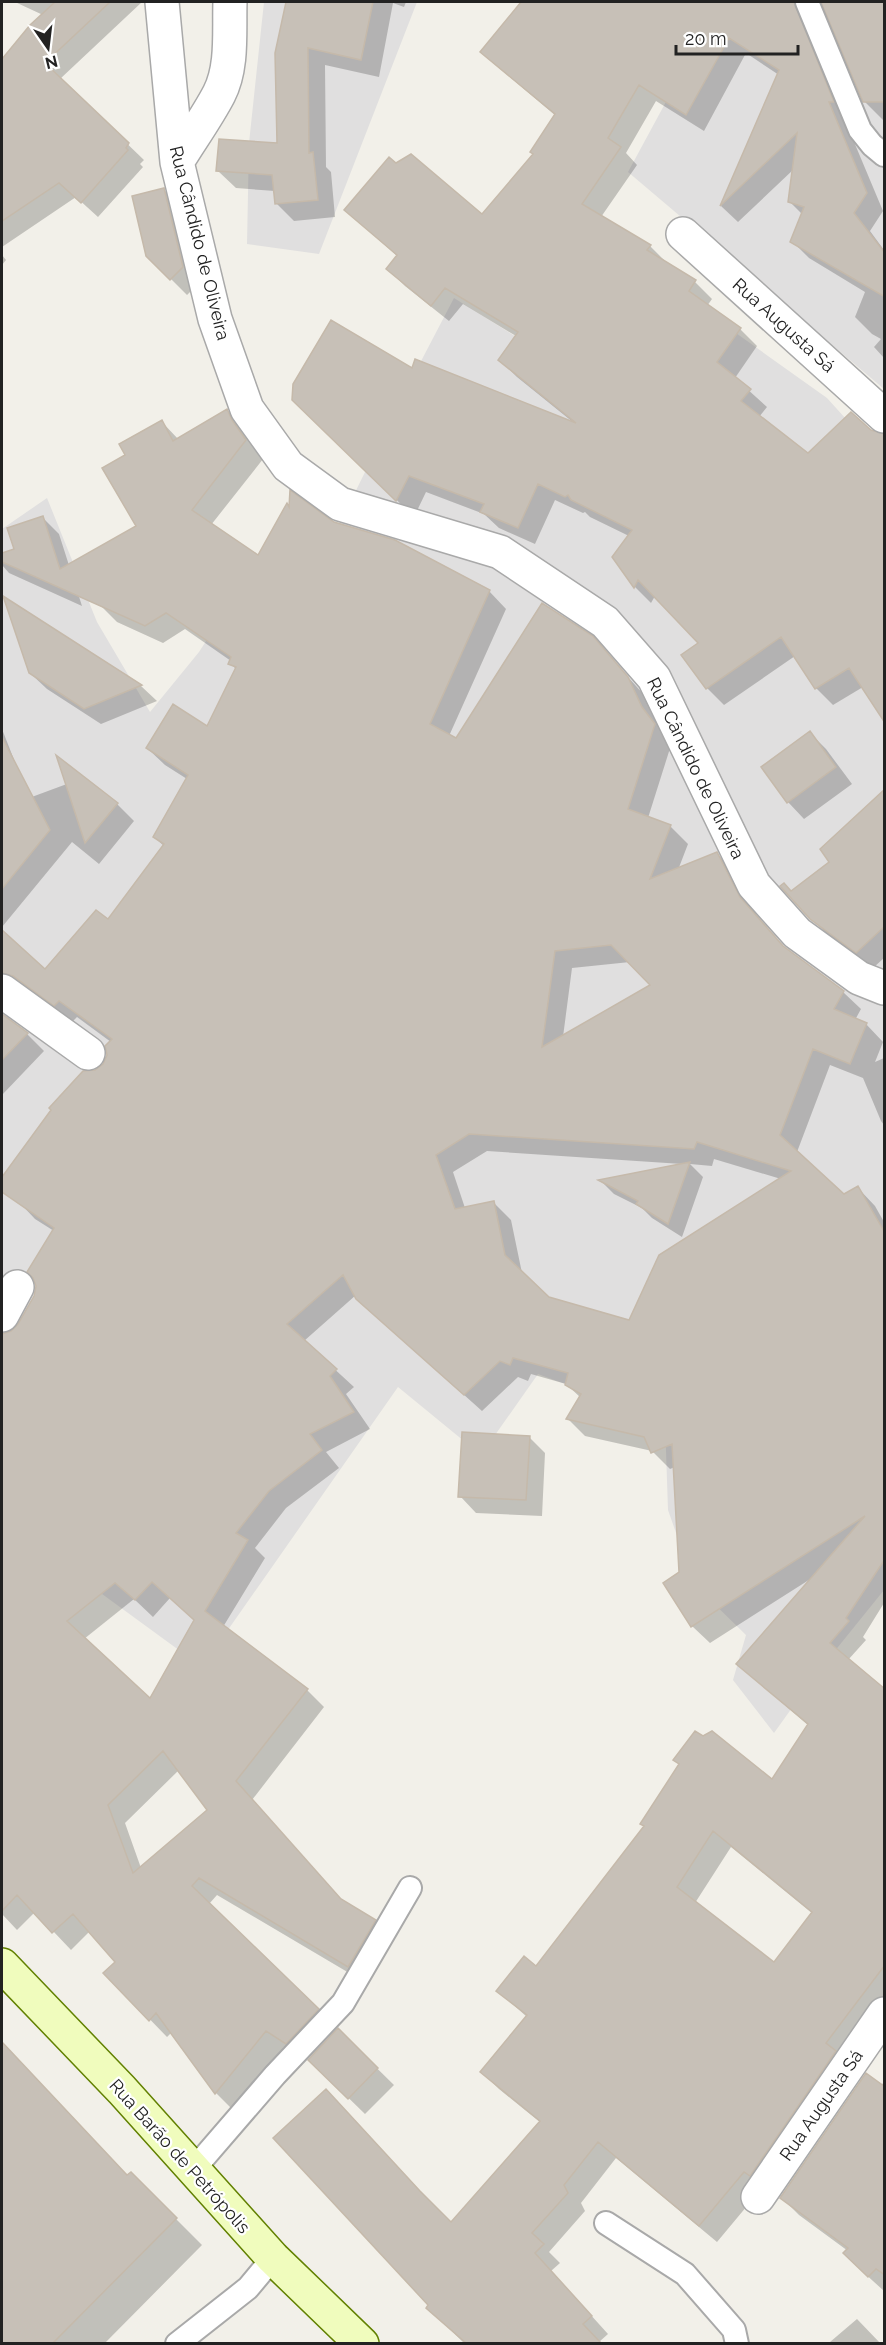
<svg xmlns="http://www.w3.org/2000/svg" width="886" height="2345" font-family="Raleway,sans-serif">
<rect width="100%" height="100%" fill="#f2f0e9"/>
<path fill="#e0dfdf" d="M 264,2 L 417,2 L 319,254 L 247,244 L 249,143 Z
M 720,2 L 884,2 L 884,389 L 628,172 Z
M 454,298 L 526,343 L 712,316 L 827,398 L 884,461 L 884,1590 L 817,1673 L 774,1733 L 733,1680 L 746,1635 L 697,1587 L 688,1567 L 668,1510 L 665,1421 L 538,1374 L 481,1455 L 398,1387 L 202,1667 L 61,1564 L 2,1506 L 2,529 L 47,498 L 97,622 L 150,712 L 199,652 L 294,505 L 339,525 L 395,411 Z"/>
<path fill="#0003" fill-rule="evenodd" d="M 15,2 L 142,2 L 60,79 L 144,160 L 140,164 L 143,167 L 98,217 L 76,197 L 2,247 L 2,137 L 8,133 L 2,127 L 2,61 L 43,15 Z
M 288,2 L 406,2 L 404,7 L 393,3 L 379,77 L 325,65 L 326,167 L 331,172 L 335,217 L 294,221 L 276,203 L 275,191 L 236,188 L 218,171 L 278,145 L 277,53 Z
M 541,2 L 822,2 L 826,6 L 820,6 L 813,11 L 778,20 L 826,62 L 844,118 L 883,211 L 870,231 L 884,250 L 884,358 L 874,347 L 881,339 L 872,334 L 855,317 L 865,292 L 809,258 L 792,241 L 803,215 L 790,202 L 794,169 L 738,222 L 721,206 L 779,75 L 746,53 L 704,131 L 656,101 L 626,153 L 637,165 L 601,217 L 650,246 L 667,263 L 695,282 L 712,299 L 707,306 L 740,329 L 757,346 L 735,378 L 767,407 L 759,417 L 863,687 L 833,705 L 816,688 L 795,656 L 724,705 L 707,688 L 700,643 L 655,596 L 651,603 L 635,587 L 613,557 L 629,536 L 590,517 L 585,512 L 583,513 L 555,500 L 535,544 L 499,528 L 484,514 L 426,492 L 414,517 L 294,399 L 413,370 L 574,423 L 517,377 L 500,360 L 516,336 L 463,304 L 449,321 L 405,286 L 388,269 L 398,257 L 346,210 L 482,216 L 534,154 L 556,116 L 499,68 L 482,51 L 521,37 Z
M 884,29 L 884,121 L 864,101 Z
M 164,190 L 180,206 L 199,283 L 187,295 L 147,255 Z
M 2,255 L 6,260 L 2,265 Z
M 227,411 L 244,428 L 263,459 L 211,525 L 259,558 L 291,509 L 334,523 L 489,591 L 506,609 L 449,736 L 457,740 L 592,637 L 645,696 L 672,742 L 648,818 L 670,826 L 688,844 L 678,870 L 717,854 L 734,871 L 757,916 L 788,951 L 843,992 L 861,1009 L 855,1020 L 866,1024 L 883,1042 L 875,1062 L 884,1058 L 884,1125 L 881,1121 L 863,1078 L 830,1065 L 797,1152 L 844,1196 L 858,1188 L 875,1206 L 884,1222 L 884,1603 L 863,1637 L 866,1640 L 848,1660 L 884,1691 L 884,2005 L 762,2188 L 717,2242 L 616,2158 L 581,2203 L 585,2211 L 549,2252 L 560,2263 L 551,2271 L 608,2334 L 599,2342 L 600,2344 L 465,2344 L 428,2308 L 435,2208 L 451,2224 L 541,2123 L 499,2089 L 482,2072 L 527,2017 L 498,1991 L 536,1968 L 772,1781 L 809,1726 L 738,1664 L 812,1578 L 710,1643 L 692,1626 L 681,1573 L 675,1467 L 670,1469 L 652,1451 L 585,1436 L 568,1419 L 581,1398 L 566,1384 L 531,1374 L 528,1381 L 518,1377 L 482,1411 L 376,1316 L 356,1295 L 304,1341 L 354,1387 L 346,1394 L 370,1429 L 326,1452 L 339,1468 L 286,1508 L 255,1548 L 265,1558 L 223,1627 L 307,1690 L 324,1707 L 252,1800 L 344,1903 L 375,1921 L 392,1938 L 366,1983 L 217,1895 L 209,1904 L 335,2028 L 304,2060 L 284,2047 L 233,2110 L 216,2093 L 172,2032 L 167,2037 L 105,1973 L 117,1962 L 90,1931 L 71,1950 L 35,1912 L 17,1930 L 2,1914 L 2,1709 L 66,1643 L 49,1626 L 2,1669 L 2,1487 L 21,1467 L 2,1446 L 2,1335 L 13,1332 L 35,1296 L 54,1231 L 35,1219 L 18,1201 L 96,1072 L 104,1065 L 111,1042 L 77,1017 L 72,1022 L 2,1004 L 2,932 L 45,972 L 108,921 L 164,846 L 154,837 L 187,779 L 165,765 L 147,748 L 207,728 L 237,670 L 230,663 L 231,661 L 185,629 L 163,643 L 117,622 L 100,605 L 138,527 L 127,455 L 162,422 L 179,440 ZM 630,962 L 652,985 L 563,1037 L 572,968 ZM 487,1151 L 682,1164 L 601,1181 L 614,1194 L 642,1208 L 652,1218 L 682,1237 L 703,1177 L 690,1164 L 712,1166 L 714,1159 L 781,1179 L 630,1322 L 548,1298 L 522,1273 L 511,1220 L 494,1203 L 465,1208 L 453,1172 ZM 170,1598 L 196,1621 L 150,1701 L 84,1639 L 134,1599 L 153,1617 ZM 179,1770 L 209,1810 L 141,1868 L 125,1823 ZM 731,1847 L 813,1914 L 774,1964 L 695,1903 Z
M 43,518 L 59,534 L 82,606 L 9,573 L 2,565 L 2,555 L 16,550 Z
M 59,633 L 141,686 L 157,701 L 101,724 L 47,689 L 30,673 Z
M 2,729 L 29,798 L 83,778 L 117,804 L 134,821 L 99,864 L 72,842 L 2,927 L 2,825 L 16,807 L 2,789 Z
M 810,733 L 826,749 L 852,784 L 804,819 L 788,802 L 763,767 Z
M 884,791 L 884,958 L 873,968 L 828,935 L 811,918 L 792,893 L 831,863 Z
M 2,1015 L 27,1034 L 44,1051 L 2,1095 Z
M 529,1437 L 545,1453 L 542,1516 L 476,1513 L 460,1496 Z
M 338,2030 L 394,2085 L 365,2114 L 326,2076 Z
M 12,2055 L 128,2177 L 131,2174 L 202,2245 L 104,2344 L 2,2344 L 2,2065 Z
M 884,2082 L 884,2291 L 862,2271 L 848,2251 L 799,2215 L 782,2198 Z
M 857,2319 L 881,2344 L 831,2344 L 830,2342 Z"/>
<path fill="#c7c0b7" stroke="#c5b9aa" stroke-width="1.5" fill-rule="evenodd" d="M 55,2 L 110,2 L 45,63 L 129,143 L 126,148 L 128,150 L 81,203 L 59,183 L 2,221 L 2,59 L 30,25 Z
M 286,2 L 373,2 L 361,60 L 308,48 L 309,153 L 313,152 L 318,200 L 275,204 L 272,175 L 216,171 L 219,139 L 277,143 L 275,53 Z
M 521,2 L 794,2 L 834,102 L 829,102 L 867,193 L 854,213 L 885,253 L 885,297 L 790,242 L 804,207 L 788,202 L 797,133 L 720,206 L 779,70 L 729,38 L 686,115 L 639,85 L 608,138 L 621,147 L 582,204 L 651,245 L 647,250 L 696,280 L 689,291 L 741,328 L 717,362 L 751,389 L 741,401 L 808,453 L 851,412 L 871,430 L 885,434 L 885,723 L 849,668 L 815,689 L 781,637 L 706,689 L 681,655 L 698,643 L 638,580 L 634,588 L 612,557 L 632,530 L 571,500 L 568,495 L 565,497 L 538,484 L 518,528 L 480,512 L 484,504 L 409,476 L 396,501 L 292,400 L 293,384 L 331,320 L 412,368 L 415,359 L 576,423 L 498,360 L 518,332 L 445,288 L 431,306 L 386,269 L 397,255 L 344,210 L 389,157 L 396,163 L 411,154 L 482,214 L 533,154 L 530,152 L 555,114 L 480,52 Z
M 821,2 L 885,2 L 885,102 L 863,102 Z
M 164,188 L 183,267 L 170,280 L 146,256 L 132,196 Z
M 227,409 L 232,420 L 246,440 L 192,510 L 258,555 L 287,503 L 289,507 L 290,490 L 334,522 L 395,540 L 490,590 L 430,724 L 456,738 L 542,603 L 593,636 L 628,677 L 642,707 L 655,724 L 628,809 L 671,825 L 650,879 L 717,852 L 740,897 L 783,946 L 844,991 L 834,1009 L 867,1023 L 850,1064 L 813,1049 L 780,1135 L 844,1194 L 858,1186 L 885,1233 L 885,1559 L 846,1618 L 849,1621 L 830,1643 L 885,1689 L 885,1965 L 826,2043 L 836,2051 L 750,2176 L 744,2172 L 699,2226 L 598,2142 L 564,2185 L 568,2193 L 532,2233 L 544,2244 L 535,2253 L 592,2316 L 583,2324 L 601,2343 L 466,2343 L 426,2308 L 428,2305 L 273,2138 L 326,2089 L 420,2191 L 451,2222 L 540,2121 L 480,2072 L 527,2015 L 496,1991 L 524,1956 L 536,1966 L 644,1826 L 640,1824 L 679,1764 L 673,1760 L 695,1731 L 703,1736 L 712,1731 L 772,1779 L 808,1724 L 736,1664 L 865,1516 L 691,1627 L 663,1583 L 679,1572 L 672,1444 L 651,1453 L 644,1437 L 566,1419 L 581,1394 L 565,1385 L 568,1373 L 513,1358 L 510,1365 L 500,1361 L 464,1395 L 356,1299 L 343,1275 L 287,1324 L 337,1369 L 330,1376 L 354,1412 L 310,1434 L 322,1450 L 269,1491 L 236,1533 L 248,1540 L 205,1611 L 308,1689 L 236,1781 L 341,1899 L 376,1920 L 348,1967 L 199,1878 L 192,1886 L 319,2009 L 286,2044 L 266,2031 L 215,2094 L 156,2013 L 149,2021 L 103,1973 L 115,1962 L 73,1914 L 52,1933 L 17,1895 L 2,1911 L 2,1334 L 11,1331 L 18,1324 L 34,1296 L 36,1286 L 33,1278 L 27,1272 L 54,1228 L 2,1192 L 2,1177 L 51,1110 L 49,1108 L 83,1071 L 95,1070 L 103,1064 L 107,1055 L 105,1046 L 112,1039 L 59,1001 L 54,1006 L 13,976 L 2,973 L 2,930 L 45,969 L 96,910 L 108,919 L 164,844 L 153,837 L 188,775 L 146,748 L 173,704 L 207,726 L 236,667 L 228,664 L 231,657 L 166,613 L 145,626 L 2,562 L 2,553 L 14,549 L 7,528 L 43,516 L 60,569 L 136,526 L 102,468 L 125,455 L 119,444 L 162,420 L 173,441 ZM 611,945 L 650,985 L 542,1047 L 555,951 ZM 469,1134 L 694,1149 L 697,1142 L 791,1171 L 659,1255 L 629,1320 L 549,1297 L 505,1255 L 494,1201 L 455,1209 L 436,1155 ZM 152,1582 L 194,1620 L 150,1698 L 67,1621 L 115,1583 L 135,1600 ZM 163,1751 L 207,1810 L 133,1873 L 108,1805 ZM 713,1831 L 812,1912 L 774,1962 L 677,1887 Z
M 3,596 L 142,685 L 84,709 L 29,673 Z
M 810,731 L 836,767 L 787,803 L 761,767 Z
M 2,737 L 50,830 L 2,889 Z
M 56,755 L 118,803 L 85,843 Z
M 885,789 L 885,926 L 856,953 L 810,919 L 780,886 L 784,883 L 791,891 L 829,862 L 820,849 Z
M 2,1014 L 28,1033 L 2,1060 Z
M 690,1162 L 668,1224 L 636,1204 L 638,1201 L 598,1180 Z
M 462,1432 L 530,1436 L 526,1500 L 458,1497 Z
M 338,2028 L 378,2068 L 348,2099 L 308,2060 Z
M 2,2042 L 127,2175 L 131,2172 L 177,2218 L 53,2343 L 2,2343 Z
M 866,2073 L 885,2087 L 885,2275 L 876,2269 L 868,2277 L 843,2253 L 848,2248 L 780,2198 Z"/>
<g fill="none" stroke-linecap="round" stroke-linejoin="round">
<g stroke="#a9a9a9" stroke-width="26">
<path id="lane" d="M 807,2 L 860,130 L 872,145 L 884,155
M 193,2170 L 275,2075 L 343,2003 L 410,1888
M 606,2223 L 685,2274 L 734,2330 L 737,2344
M 177,2344 L 248,2288 L 273,2258"/>
</g>
<g stroke="#a9a9a9" stroke-width="36">
<path id="street" d="M 162,2 L 177,162 L 215,319 L 247,409 L 288,466 L 340,504 L 500,552 L 605,622 L 654,678 L 754,885 L 797,933 L 859,978 L 884,988
M 177,162 C 191,139 207,117 219,94 C 233,67 229,31 230,2
M 683,234 L 884,416
M 2,991 L 88,1053
M 2,1315 L 17,1287
M 758,2197 L 884,2014"/>
</g>
<g stroke="#628101" stroke-width="36">
<path id="secondary" d="M 2,1965 L 122,2090 L 273,2258 L 362,2344"/>
</g>
<use href="#lane" stroke="#fff" stroke-width="22"/>
<use href="#street" stroke="#fff" stroke-width="33"/>
<use href="#secondary" stroke="#f0fcbd" stroke-width="33"/>
</g>
<g text-anchor="middle" dominant-baseline="central" stroke-width="4.5" stroke-linejoin="round" paint-order="stroke">
<g font-size="18" fill="#222" stroke="#fff">
<text transform="translate(200 243) rotate(76)">Rua Cândido de Oliveira</text>
<text transform="translate(784 325) rotate(42)">Rua Augusta Sá</text>
<text transform="translate(696 768) rotate(64)">Rua Cândido de Oliveira</text>
<text transform="translate(821 2105) rotate(-55)">Rua Augusta Sá</text>
<text transform="translate(180 2156) rotate(48)">Rua Barão de Petrópolis</text>
</g>
</g>
<rect width="886" height="2345" fill="none" stroke="#222222" stroke-width="6"/>
<g transform="translate(48 48) rotate(166)" stroke="#ffffff" stroke-width="4.5" paint-order="stroke">
<path d="M0-4.5L10 22L0 15L-10 22Z" fill="#222222"/>
<text y="-9" font-size="16" font-weight="bold" text-anchor="middle" fill="#222222">N</text>
</g>
<path d="M676 45v9h122v-9" fill="none" stroke="#222222" stroke-width="3"/>
<text x="685" y="45" font-size="18" fill="#222222" stroke="#ffffff" stroke-width="4.5" paint-order="stroke">20 m</text>
</svg>
